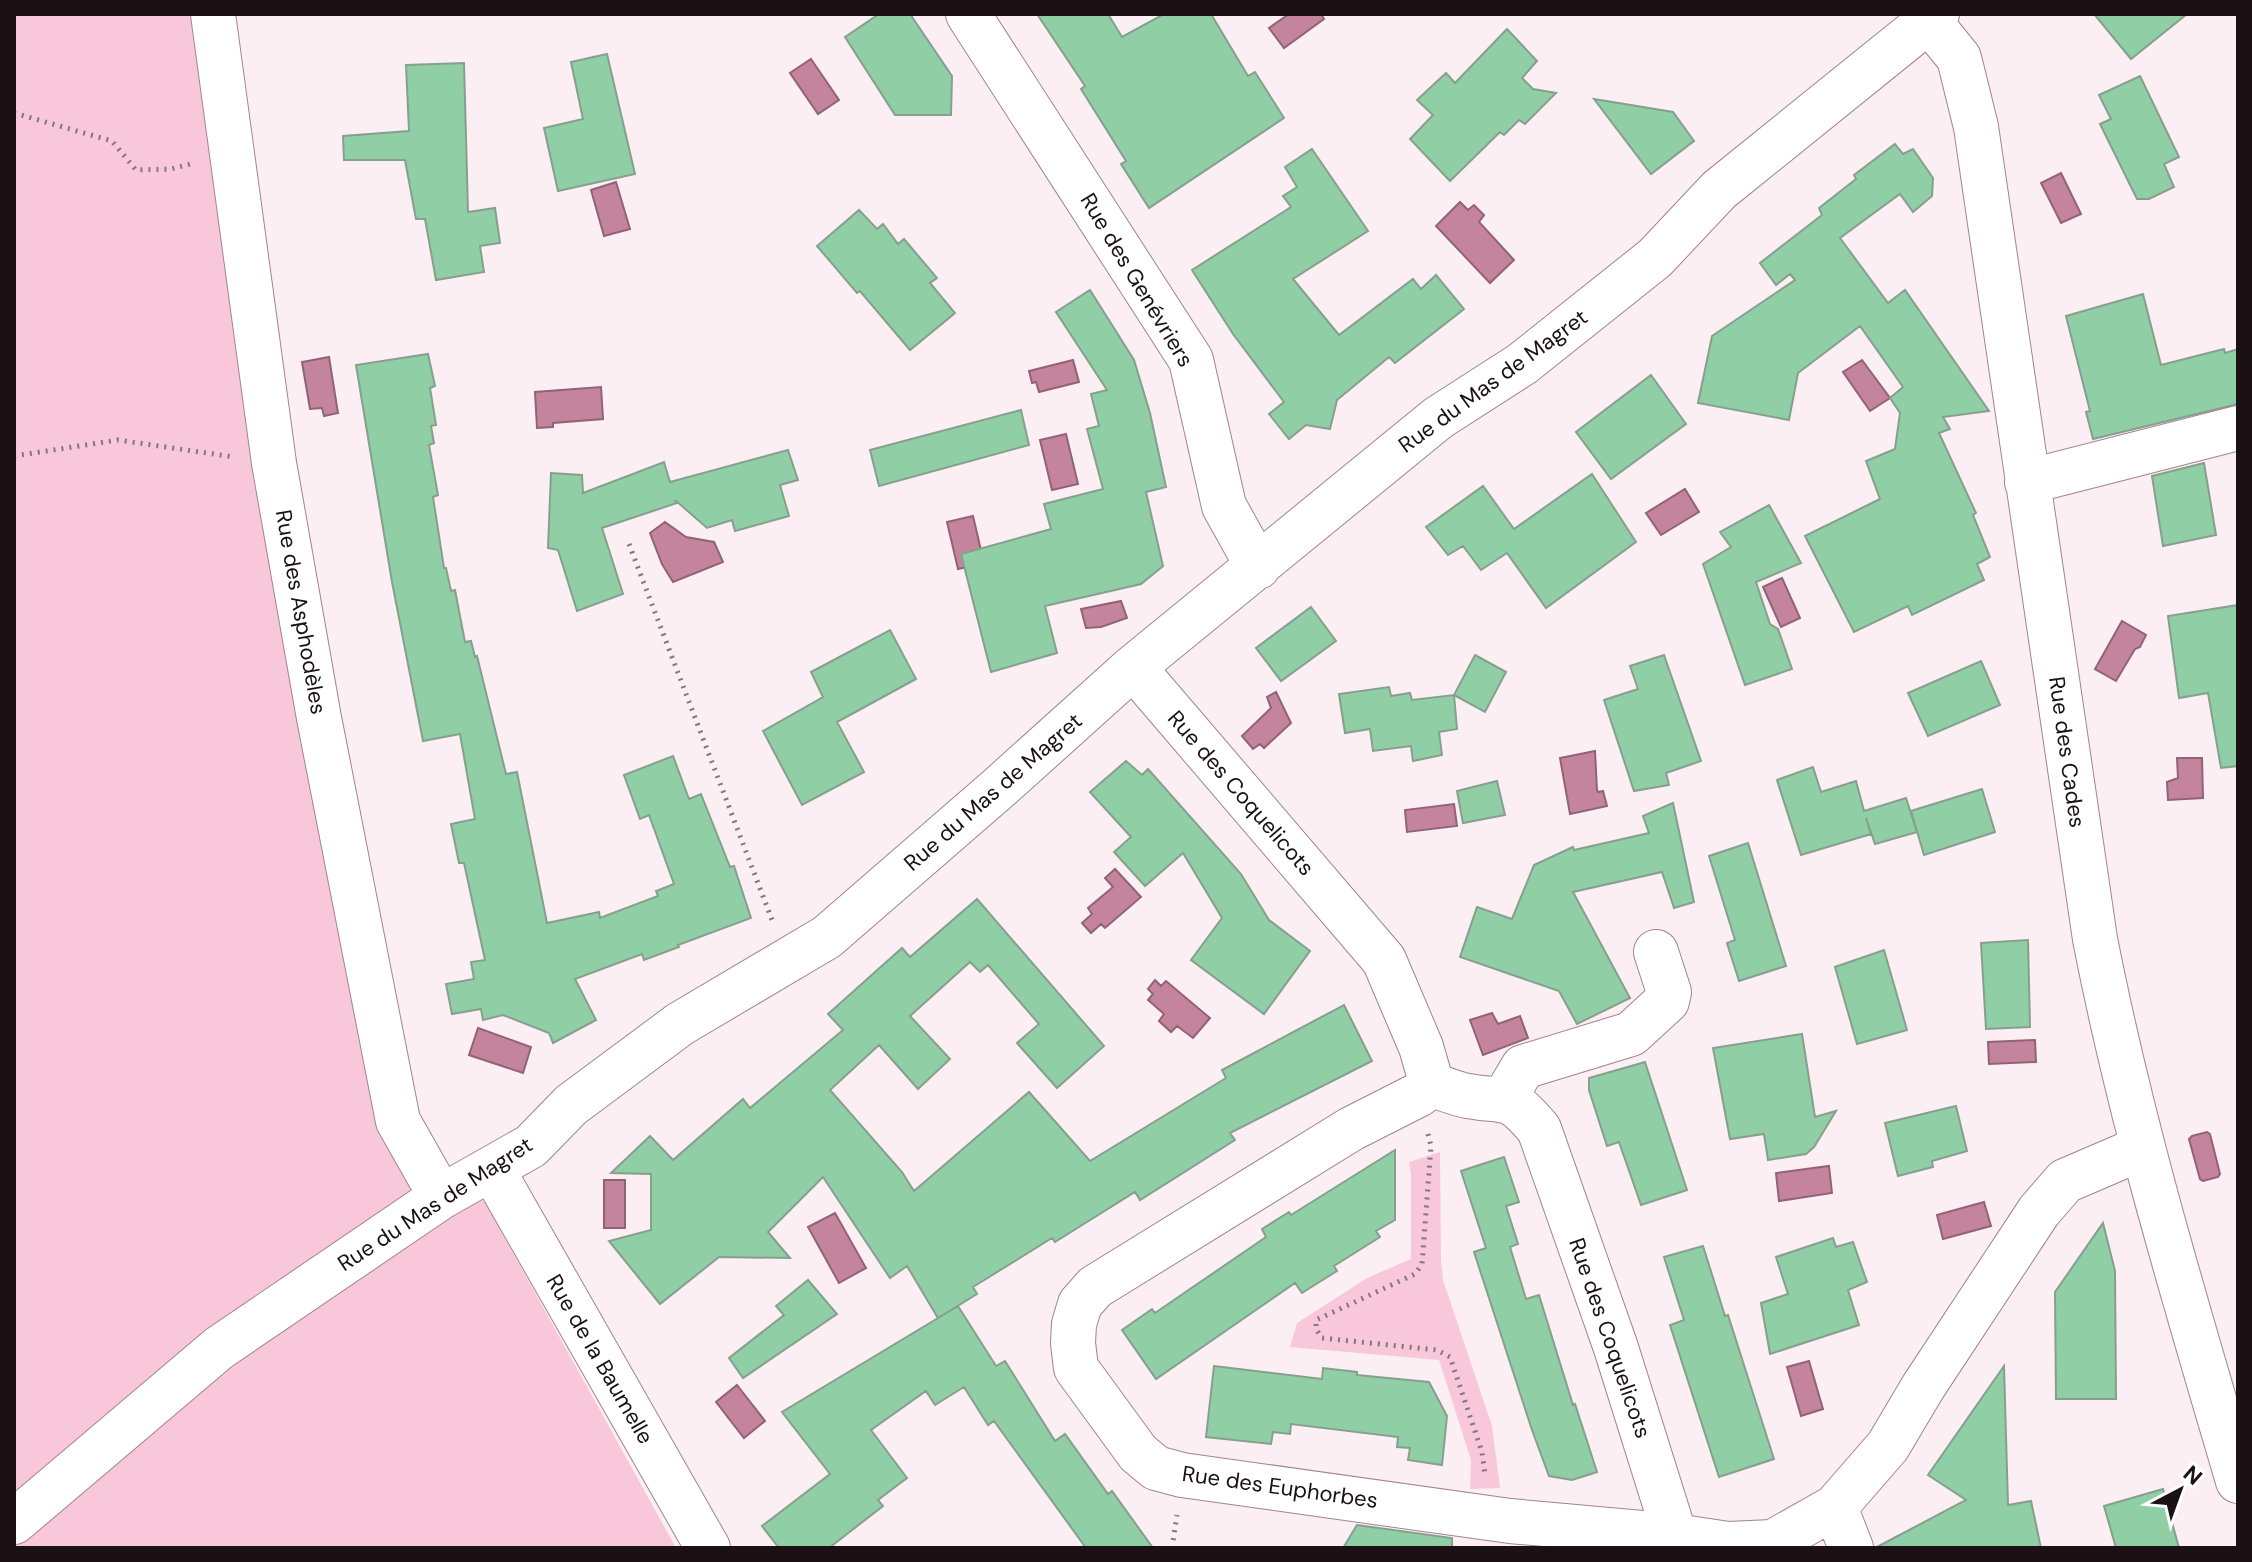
<svg xmlns="http://www.w3.org/2000/svg" width="2252" height="1562" font-family="'DM Sans',sans-serif">
<rect width="100%" height="100%" fill="#fbeff3"/>
<path fill="#f8c8da" d="M 14,14 L 198,14 L 394,1147 L 485,1202 L 676,1548 L 14,1548 Z
M 1440,1152 L 1441,1261 L 1443,1280 L 1492,1426 L 1500,1488 L 1470,1489 L 1471,1460 L 1439,1360 L 1290,1347 L 1297,1323 L 1367,1278 L 1411,1259 L 1411,1175 L 1409,1162 Z"/>
<path fill="#c5849e" stroke="#926275" stroke-width="2" d="M 1289,14 L 1321,14 L 1324,19 L 1284,48 L 1269,28 Z
M 811,59 L 839,100 L 818,114 L 790,73 Z
M 2061,173 L 2081,214 L 2061,223 L 2041,183 Z
M 616,182 L 630,229 L 604,236 L 591,190 Z
M 1460,202 L 1468,210 L 1474,205 L 1484,215 L 1479,222 L 1514,260 L 1490,283 L 1436,226 Z
M 329,357 L 338,413 L 324,416 L 322,408 L 310,409 L 302,362 Z
M 1073,360 L 1079,382 L 1039,392 L 1036,382 L 1032,383 L 1029,371 Z
M 1862,360 L 1890,398 L 1870,411 L 1843,372 Z
M 601,387 L 603,419 L 553,423 L 553,427 L 537,428 L 535,392 Z
M 1066,434 L 1078,484 L 1052,490 L 1040,440 Z
M 1685,489 L 1699,512 L 1661,535 L 1646,513 Z
M 973,516 L 984,563 L 958,569 L 947,522 Z
M 665,522 L 686,537 L 714,542 L 723,562 L 673,582 L 662,564 L 650,533 Z
M 1782,578 L 1800,618 L 1781,627 L 1763,587 Z
M 1121,601 L 1127,618 L 1101,627 L 1086,628 L 1081,609 Z
M 2122,621 L 2146,635 L 2140,647 L 2135,649 L 2116,681 L 2095,669 Z
M 1276,692 L 1291,723 L 1264,748 L 1260,744 L 1253,749 L 1242,736 L 1271,708 L 1267,697 Z
M 1595,751 L 1597,790 L 1598,792 L 1603,791 L 1607,806 L 1570,814 L 1560,758 Z
M 2177,758 L 2202,758 L 2203,798 L 2168,800 L 2167,782 L 2178,778 Z
M 1454,804 L 1457,826 L 1407,832 L 1405,810 Z
M 1115,869 L 1141,897 L 1105,928 L 1101,924 L 1091,933 L 1082,923 L 1092,914 L 1088,908 L 1113,887 L 1105,878 Z
M 1155,980 L 1161,986 L 1166,981 L 1210,1018 L 1193,1038 L 1177,1026 L 1171,1032 L 1159,1021 L 1164,1014 L 1148,1000 L 1153,994 L 1148,989 Z
M 1492,1013 L 1498,1024 L 1520,1016 L 1528,1038 L 1483,1055 L 1470,1020 Z
M 478,1028 L 531,1047 L 523,1073 L 469,1055 Z
M 2035,1040 L 2036,1062 L 1989,1064 L 1988,1042 Z
M 2207,1132 L 2210,1134 L 2220,1174 L 2218,1177 L 2203,1181 L 2200,1179 L 2189,1139 L 2192,1136 Z
M 1829,1166 L 1832,1193 L 1779,1201 L 1776,1173 Z
M 604,1180 L 625,1180 L 625,1228 L 604,1228 Z
M 1984,1202 L 1991,1226 L 1943,1239 L 1937,1215 Z
M 835,1213 L 866,1268 L 839,1283 L 808,1227 Z
M 1809,1361 L 1823,1409 L 1801,1416 L 1787,1367 Z
M 737,1385 L 765,1421 L 744,1438 L 716,1402 Z"/>
<path fill="#90cea5" stroke="#869f8e" stroke-width="2" d="M 879,14 L 910,14 L 952,76 L 951,115 L 895,115 L 845,37 Z
M 1037,14 L 1108,14 L 1122,37 L 1164,14 L 1211,14 L 1248,76 L 1255,72 L 1284,118 L 1149,208 L 1121,164 L 1126,161 L 1081,89 L 1085,86 Z
M 2094,14 L 2187,14 L 2131,59 Z
M 1507,29 L 1537,61 L 1522,78 L 1533,89 L 1556,93 L 1525,124 L 1519,120 L 1504,135 L 1500,132 L 1450,181 L 1410,139 L 1433,115 L 1417,100 L 1446,73 L 1455,83 Z
M 607,54 L 635,174 L 558,191 L 544,128 L 583,119 L 571,62 Z
M 464,63 L 468,212 L 495,208 L 500,243 L 480,246 L 484,272 L 436,280 L 425,219 L 416,219 L 405,160 L 344,160 L 343,136 L 409,131 L 406,65 Z
M 2140,76 L 2179,157 L 2164,164 L 2174,187 L 2149,199 L 2137,199 L 2100,124 L 2111,119 L 2099,95 Z
M 1594,99 L 1673,112 L 1694,141 L 1651,174 Z
M 1895,144 L 1903,154 L 1913,149 L 1933,178 L 1932,196 L 1913,212 L 1900,194 L 1840,238 L 1888,303 L 1905,290 L 1989,411 L 1943,417 L 1950,429 L 1939,433 L 1976,513 L 1973,515 L 1990,557 L 1977,564 L 1984,580 L 1912,615 L 1908,606 L 1854,632 L 1805,536 L 1880,499 L 1866,461 L 1895,449 L 1900,413 L 1890,398 L 1903,387 L 1860,326 L 1798,373 L 1789,420 L 1698,403 L 1712,336 L 1795,280 L 1790,274 L 1776,285 L 1760,263 L 1822,215 L 1819,208 L 1856,179 L 1854,175 Z
M 1312,149 L 1368,231 L 1293,279 L 1339,335 L 1413,279 L 1421,289 L 1436,275 L 1464,309 L 1395,363 L 1389,357 L 1337,400 L 1330,429 L 1306,425 L 1289,439 L 1269,414 L 1284,402 L 1233,334 L 1192,270 L 1291,207 L 1283,196 L 1297,187 L 1285,167 Z
M 859,210 L 877,229 L 883,224 L 898,244 L 904,239 L 937,278 L 930,283 L 955,313 L 910,350 L 860,291 L 857,293 L 817,246 Z
M 1090,290 L 1134,360 L 1150,413 L 1166,487 L 1146,492 L 1163,566 L 1141,584 L 1045,606 L 1057,653 L 991,672 L 961,554 L 1051,529 L 1044,504 L 1103,489 L 1087,429 L 1099,426 L 1091,394 L 1107,390 L 1056,312 Z
M 2143,294 L 2161,365 L 2224,349 L 2225,353 L 2238,349 L 2238,404 L 2093,439 L 2086,412 L 2090,411 L 2066,316 Z
M 428,354 L 435,386 L 430,388 L 436,425 L 431,426 L 434,443 L 429,445 L 438,495 L 433,497 L 444,568 L 446,568 L 451,591 L 455,590 L 465,642 L 471,641 L 475,657 L 477,656 L 506,774 L 517,772 L 547,923 L 599,912 L 600,918 L 658,896 L 656,891 L 674,884 L 649,815 L 640,819 L 624,775 L 673,756 L 689,799 L 701,794 L 730,867 L 734,866 L 751,918 L 678,945 L 679,947 L 644,960 L 642,954 L 575,979 L 596,1020 L 553,1043 L 549,1033 L 503,1015 L 483,1020 L 481,1009 L 452,1014 L 446,984 L 474,979 L 471,962 L 485,960 L 464,863 L 459,863 L 451,824 L 475,819 L 460,734 L 423,741 L 392,582 L 356,365 Z
M 1651,375 L 1686,424 L 1611,479 L 1576,432 Z
M 1021,410 L 1029,445 L 879,486 L 870,450 Z
M 788,450 L 798,480 L 780,485 L 789,516 L 735,531 L 732,520 L 707,528 L 675,500 L 677,503 L 602,528 L 623,594 L 577,611 L 558,550 L 548,548 L 551,473 L 582,475 L 583,493 L 664,462 L 670,482 Z
M 2204,463 L 2216,535 L 2163,546 L 2152,476 Z
M 1592,474 L 1636,542 L 1546,608 L 1507,553 L 1481,570 L 1463,546 L 1448,555 L 1426,527 L 1483,486 L 1514,529 Z
M 1769,505 L 1801,563 L 1756,582 L 1770,624 L 1778,629 L 1792,669 L 1745,685 L 1703,564 L 1731,547 L 1720,532 Z
M 2238,605 L 2238,766 L 2221,768 L 2208,693 L 2179,698 L 2168,616 Z
M 1311,607 L 1336,641 L 1281,681 L 1256,648 Z
M 890,630 L 916,679 L 837,722 L 864,772 L 802,805 L 763,731 L 823,697 L 811,672 Z
M 1475,655 L 1506,672 L 1485,712 L 1454,695 Z
M 1664,655 L 1701,761 L 1666,773 L 1669,785 L 1634,791 L 1604,700 L 1638,689 L 1630,666 Z
M 1981,661 L 2000,705 L 1928,736 L 1908,693 Z
M 1389,687 L 1391,696 L 1410,693 L 1412,700 L 1454,695 L 1457,729 L 1439,732 L 1442,755 L 1413,761 L 1411,746 L 1373,751 L 1370,729 L 1345,733 L 1339,694 Z
M 1126,761 L 1142,775 L 1148,769 L 1241,874 L 1269,920 L 1310,951 L 1264,1014 L 1191,960 L 1222,918 L 1183,853 L 1145,886 L 1114,852 L 1131,837 L 1090,792 Z
M 1813,767 L 1821,792 L 1856,781 L 1864,811 L 1906,798 L 1917,832 L 1875,844 L 1866,818 L 1871,834 L 1801,855 L 1777,780 Z
M 1497,781 L 1505,815 L 1463,823 L 1457,791 Z
M 1982,789 L 1995,832 L 1924,855 L 1911,811 Z
M 1673,803 L 1694,902 L 1674,908 L 1662,872 L 1573,892 L 1630,998 L 1577,1024 L 1559,991 L 1460,957 L 1477,907 L 1512,919 L 1534,865 L 1573,847 L 1574,850 L 1649,833 L 1643,816 Z
M 1748,843 L 1786,966 L 1739,981 L 1727,943 L 1735,940 L 1709,856 Z
M 977,899 L 1104,1046 L 1057,1088 L 1017,1043 L 1039,1024 L 988,965 L 980,972 L 970,962 L 910,1016 L 950,1059 L 918,1089 L 879,1045 L 830,1090 L 902,1172 L 914,1191 L 1029,1092 L 1090,1161 L 1226,1078 L 1222,1070 L 1344,1005 L 1372,1061 L 1230,1133 L 1235,1140 L 1140,1200 L 1135,1192 L 1055,1242 L 1052,1238 L 973,1287 L 977,1294 L 938,1318 L 907,1266 L 890,1278 L 823,1177 L 768,1232 L 790,1258 L 719,1257 L 660,1304 L 609,1241 L 651,1230 L 651,1174 L 611,1173 L 650,1136 L 673,1160 L 743,1099 L 750,1108 L 843,1030 L 828,1014 L 902,948 L 910,957 Z
M 2028,940 L 2030,1027 L 1986,1029 L 1981,943 Z
M 1884,950 L 1907,1030 L 1857,1044 L 1835,967 Z
M 1802,1034 L 1815,1117 L 1836,1111 L 1814,1147 L 1806,1154 L 1768,1160 L 1764,1134 L 1730,1139 L 1713,1048 Z
M 1645,1062 L 1687,1190 L 1641,1205 L 1619,1142 L 1607,1146 L 1589,1090 L 1589,1078 Z
M 1956,1106 L 1967,1151 L 1932,1161 L 1933,1167 L 1898,1176 L 1885,1123 Z
M 1395,1150 L 1395,1220 L 1376,1231 L 1380,1237 L 1334,1266 L 1337,1271 L 1302,1293 L 1295,1283 L 1156,1379 L 1122,1330 L 1152,1309 L 1155,1313 L 1266,1237 L 1262,1229 L 1289,1212 L 1291,1215 Z
M 1504,1157 L 1519,1202 L 1506,1206 L 1518,1244 L 1510,1247 L 1526,1299 L 1539,1295 L 1573,1405 L 1575,1404 L 1597,1472 L 1572,1480 L 1549,1476 L 1532,1430 L 1474,1252 L 1486,1248 L 1461,1171 Z
M 2103,1223 L 2115,1271 L 2116,1399 L 2056,1399 L 2055,1292 Z
M 1833,1238 L 1836,1247 L 1853,1242 L 1867,1282 L 1848,1290 L 1859,1325 L 1770,1354 L 1761,1303 L 1788,1294 L 1776,1257 Z
M 1703,1246 L 1725,1316 L 1728,1315 L 1774,1459 L 1719,1477 L 1670,1325 L 1684,1320 L 1664,1257 Z
M 808,1280 L 837,1314 L 743,1378 L 729,1358 L 784,1315 L 776,1306 Z
M 958,1306 L 996,1366 L 1005,1361 L 1055,1441 L 1065,1434 L 1108,1494 L 1112,1491 L 1153,1548 L 1086,1548 L 994,1421 L 988,1425 L 964,1387 L 935,1405 L 926,1391 L 871,1430 L 907,1478 L 878,1500 L 883,1506 L 829,1548 L 779,1548 L 762,1526 L 830,1474 L 782,1412 Z
M 1214,1366 L 1322,1379 L 1323,1368 L 1357,1372 L 1357,1375 L 1429,1382 L 1447,1416 L 1442,1465 L 1408,1460 L 1410,1448 L 1397,1447 L 1398,1437 L 1291,1424 L 1290,1434 L 1273,1432 L 1271,1444 L 1206,1437 Z
M 2004,1366 L 2008,1505 L 2031,1501 L 2041,1548 L 1875,1548 L 1966,1500 L 1928,1475 Z
M 2163,1489 L 2179,1548 L 2116,1548 L 2104,1506 Z
M 1357,1525 L 1452,1538 L 1452,1548 L 1343,1548 Z"/>
<g fill="none" stroke-linecap="round" stroke-linejoin="round">
<g stroke="#a0848e" stroke-width="46">
<path id="minor" d="M 213,14 L 274,463 L 319,718 L 398,1121 L 441,1197
M 968,14 L 1191,360 L 1224,506 L 1258,567
M 1929,21 L 1959,58 L 1976,127 L 2095,939 C 2131,1123 2185,1301 2238,1481
M 2027,482 L 2238,428
M 1131,669 L 1146,682 L 1384,960 L 1421,1047 L 1432,1085 C 1443,1088 1456,1094 1468,1096 C 1510,1103 1508,1093 1539,1129 L 1616,1348 L 1675,1536 L 1728,1544 L 1773,1542 L 1835,1507 L 1888,1446 L 1923,1387 L 2039,1211 L 2065,1181 L 2142,1148
M 1432,1085 L 1418,1095 L 1351,1129 L 1095,1287 L 1080,1304 L 1074,1324 L 1073,1343 L 1076,1368 L 1138,1453 L 1156,1468 L 1182,1475 L 1510,1521 L 1675,1536
M 1504,1099 L 1523,1067 L 1631,1034 L 1667,1001 L 1669,992 L 1656,952
M 492,1169 L 708,1548
M 1835,1507 L 1851,1548
M 14,1522 L 219,1348 L 441,1197 L 531,1146 L 571,1105 L 680,1024 L 827,937 L 1001,786 L 1131,669 L 1438,418 L 1522,364 L 1655,258 L 1719,190 L 1937,14"/>
</g>
<path stroke="#82777b" stroke-width="5" stroke-dasharray="2 6" stroke-linecap="butt" d="M 14,113 L 112,141 L 136,170 L 171,169 L 194,163
M 14,456 L 118,440 L 234,457
M 629,544 L 772,920
M 1428,1134 L 1431,1146 L 1422,1264 L 1415,1274 L 1316,1320 L 1316,1329 L 1322,1338 L 1437,1350 L 1450,1357 L 1482,1452 L 1485,1475
M 1172,1548 L 1177,1515"/>
<use href="#minor" stroke="#fff" stroke-width="44"/>
</g>
<g text-anchor="middle" dominant-baseline="central" stroke-width="6" stroke-linejoin="round" paint-order="stroke">
<g font-size="22" fill="#1b1114" stroke="#fff">
<text transform="translate(1137 280) rotate(59)">Rue des Genévriers</text>
<text transform="translate(1493 381) rotate(-36)">Rue du Mas de Magret</text>
<text transform="translate(301 612) rotate(80)">Rue des Asphodèles</text>
<text transform="translate(2067 752) rotate(82)">Rue des Cades</text>
<text transform="translate(993 792) rotate(-41)">Rue du Mas de Magret</text>
<text transform="translate(1241 793) rotate(49)">Rue des Coquelicots</text>
<text transform="translate(435 1204) rotate(-33)">Rue du Mas de Magret</text>
<text transform="translate(1610 1338) rotate(71)">Rue des Coquelicots</text>
<text transform="translate(600 1359) rotate(60)">Rue de la Baumelle</text>
<text transform="translate(1280 1487) rotate(8)">Rue des Euphorbes</text>
</g>
</g>
<rect width="2252" height="1562" fill="none" stroke="#1b1114" stroke-width="32"/>
<g transform="translate(2180 1490) rotate(41)" stroke="#ffffff" stroke-width="6" paint-order="stroke">
<path d="M0-6L14 30L0 20L-14 30Z" fill="#1b1114"/>
<text y="-12" font-size="22" font-weight="bold" text-anchor="middle" fill="#1b1114">N</text>
</g>
</svg>
